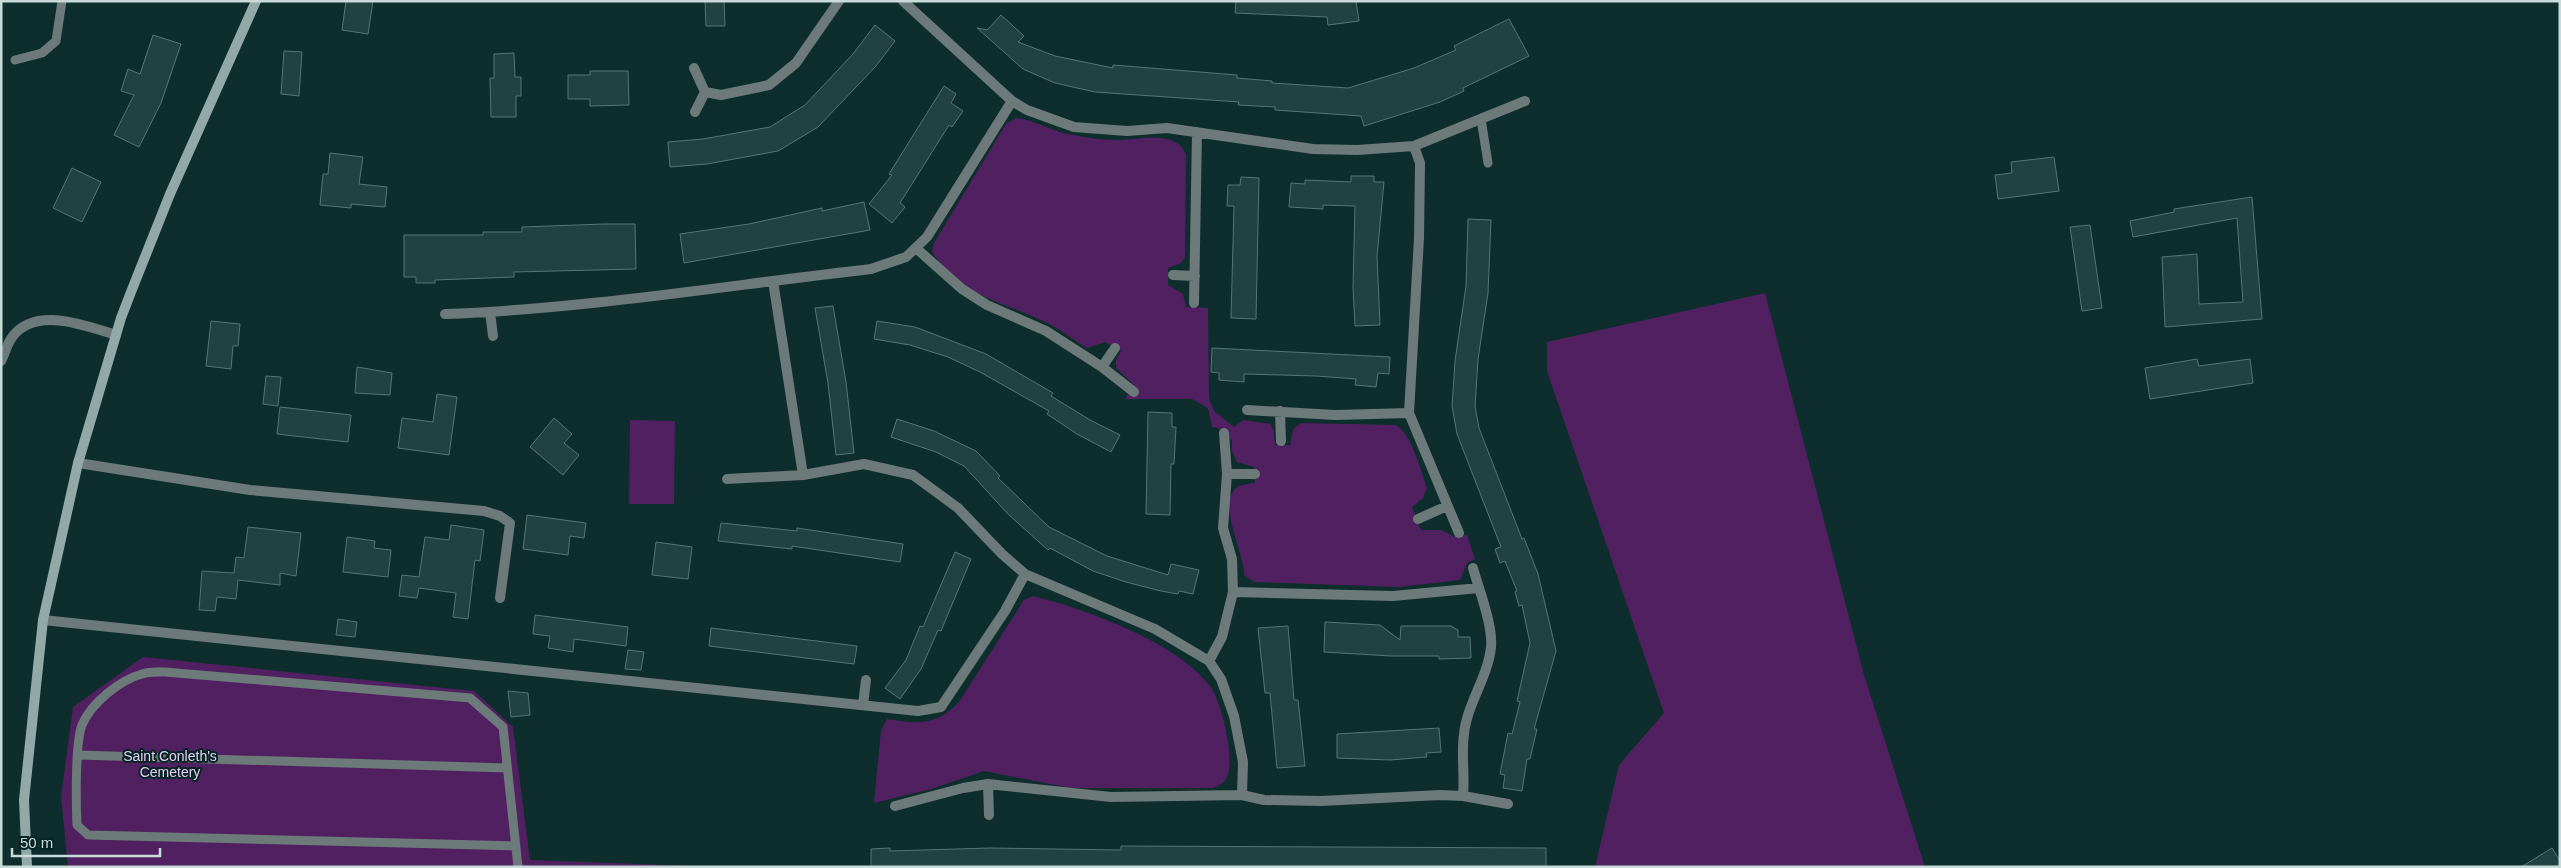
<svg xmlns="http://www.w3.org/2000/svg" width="2561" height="868" font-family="Arial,sans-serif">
<rect width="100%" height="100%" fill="#0d2e2c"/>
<path fill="#512061" d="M 1016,118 C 1034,120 1050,130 1067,134 C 1083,137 1101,140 1117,140 C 1138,140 1178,129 1186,155 L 1185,257 L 1181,263 L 1168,268 L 1168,285 L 1183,294 L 1186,307 L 1208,308 L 1209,398 L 1214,411 L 1234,427 L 1243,420 L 1271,424 L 1274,432 L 1275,445 L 1290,445 L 1293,429 L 1301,423 L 1395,425 C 1411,431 1421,472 1427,488 L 1423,498 L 1412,507 L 1421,530 L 1441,530 L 1455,537 L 1467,535 L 1475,559 L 1467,563 L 1460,580 L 1399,587 L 1254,582 L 1244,575 C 1245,555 1217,504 1236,488 C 1241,484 1248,484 1255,483 L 1254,467 L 1237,462 L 1232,451 L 1232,440 L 1218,428 L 1212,427 L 1208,408 L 1192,399 L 1125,399 L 1134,385 L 1116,368 L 1116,360 L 1121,351 L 1105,342 L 1087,348 C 1075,341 1064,332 1051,325 C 1003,300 966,301 932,252 L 934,243 L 1006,124 Z
M 1765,293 L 1864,675 L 1925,867 L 1595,867 L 1619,765 L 1664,713 L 1547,371 L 1547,342 Z
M 630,420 L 675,421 L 674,504 L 629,504 Z
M 1033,596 C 1085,609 1177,642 1210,686 C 1220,699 1228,735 1229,751 C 1230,768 1231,782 1213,788 L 1071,788 L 984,771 L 931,789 L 874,803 L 881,730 L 887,719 C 917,724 937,726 959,702 L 1024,600 Z
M 143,657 L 474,691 L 513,727 L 530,860 L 720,867 L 68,867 L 61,797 L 73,707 Z"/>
<path fill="#224241" stroke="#557675" d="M 346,1 L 373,1 L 368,34 L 342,30 Z
M 705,1 L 724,1 L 725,26 L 706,26 Z
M 1236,1 L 1356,1 L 1359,21 L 1328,25 L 1327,17 L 1235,13 Z
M 1001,15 L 1024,36 L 1018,42 L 1055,56 L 1113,68 L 1113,65 L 1237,75 L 1237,78 L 1272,81 L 1272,83 L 1348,88 L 1414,68 L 1456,50 L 1454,46 L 1509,19 L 1529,56 L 1463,88 L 1464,91 L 1440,102 L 1364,126 L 1361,116 L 1275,110 L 1275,107 L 1238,105 L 1239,102 L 1095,92 L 1055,83 L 1023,69 L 977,28 L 987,30 Z
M 875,25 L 895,41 L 876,66 L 818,127 L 778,151 L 707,164 L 670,167 L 668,142 L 703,139 L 770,127 L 805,105 L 853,54 Z
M 153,35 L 181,44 L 161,103 L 139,147 L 114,135 L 134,95 L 121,91 L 128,69 L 140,74 Z
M 284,51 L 302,52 L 299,96 L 281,94 Z
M 514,53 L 515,77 L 521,77 L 521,96 L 516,96 L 516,117 L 491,117 L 490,78 L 494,78 L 494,54 Z
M 590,71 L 628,71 L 629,105 L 590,106 L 590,99 L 568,99 L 568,75 L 590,75 Z
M 944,86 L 956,94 L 951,103 L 963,111 L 952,127 L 949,125 L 900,203 L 905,207 L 892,223 L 869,204 L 892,175 L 889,174 Z
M 330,153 L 363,157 L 359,184 L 387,187 L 385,207 L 351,204 L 351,208 L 320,205 L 323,174 L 328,174 Z
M 2054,157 L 2059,191 L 1998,199 L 1995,175 L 2012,173 L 2011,162 Z
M 72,168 L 101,182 L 82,222 L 53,208 Z
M 1351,176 L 1374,176 L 1374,182 L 1384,182 L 1377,256 L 1380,325 L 1355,326 L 1353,288 L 1355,206 L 1323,205 L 1323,209 L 1289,207 L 1291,183 L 1305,184 L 1305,180 L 1351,182 Z
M 1241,177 L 1259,178 L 1256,319 L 1231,318 L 1234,206 L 1227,206 L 1228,185 L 1240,185 Z
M 2252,197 L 2262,319 L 2165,327 L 2162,257 L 2197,254 L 2199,304 L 2243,302 L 2237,218 L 2133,237 L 2130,221 L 2174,212 L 2174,209 Z
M 864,202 L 870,230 L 684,263 L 680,234 L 749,224 L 822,208 L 822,211 Z
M 1468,219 L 1491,220 L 1488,293 L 1478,359 L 1475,406 L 1479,428 L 1522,539 L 1524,538 L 1538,574 L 1556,651 L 1534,729 L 1537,729 L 1530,759 L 1527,759 L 1522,791 L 1503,788 L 1505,775 L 1500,774 L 1508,733 L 1512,734 L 1520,702 L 1517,701 L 1530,643 L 1522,605 L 1519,606 L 1515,592 L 1517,591 L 1505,561 L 1500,563 L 1495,549 L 1501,547 L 1457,434 L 1452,406 L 1455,361 L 1466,286 Z
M 604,224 L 635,224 L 636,269 L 514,272 L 514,277 L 435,280 L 435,283 L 416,283 L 416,277 L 404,277 L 404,235 L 483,235 L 483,232 L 522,232 L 522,227 Z
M 2090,225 L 2102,308 L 2082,311 L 2070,227 Z
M 833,306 L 846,382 L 854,453 L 836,455 L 828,383 L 815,308 Z
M 211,321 L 240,324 L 238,346 L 233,346 L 231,369 L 206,366 Z
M 877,321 L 915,327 L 986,354 L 1053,393 L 1051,396 L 1090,420 L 1120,435 L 1111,452 L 1077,434 L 1047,414 L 1049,411 L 980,372 L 948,357 L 910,345 L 874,339 Z
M 1212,348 L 1390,357 L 1389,374 L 1378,373 L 1376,387 L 1355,385 L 1356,379 L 1316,376 L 1244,374 L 1244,382 L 1219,380 L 1219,373 L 1211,372 Z
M 2197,359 L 2199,366 L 2250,359 L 2253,383 L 2150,399 L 2145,368 Z
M 357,367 L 392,373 L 390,395 L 355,393 Z
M 266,376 L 281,377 L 278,406 L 263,404 Z
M 437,394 L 457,397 L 449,455 L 398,448 L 402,418 L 433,422 Z
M 280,407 L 351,415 L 348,442 L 277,434 Z
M 1148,412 L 1172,413 L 1172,427 L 1176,427 L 1174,464 L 1171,464 L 1170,515 L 1146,514 Z
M 554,418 L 572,434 L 564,443 L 579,455 L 563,475 L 530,447 Z
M 897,419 L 934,431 L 976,451 L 1000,476 L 998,478 L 1049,527 L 1107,556 L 1168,575 L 1171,564 L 1199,570 L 1193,594 L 1179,591 L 1178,594 L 1161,591 L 1126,582 L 1093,571 L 1050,548 L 1048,550 L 1008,514 L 964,466 L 936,452 L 891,437 Z
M 527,515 L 586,523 L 584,538 L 570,536 L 568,555 L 523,549 Z
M 721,523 L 797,531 L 797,528 L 903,544 L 900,562 L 792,546 L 792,549 L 718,541 Z
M 451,525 L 484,530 L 480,561 L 475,560 L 468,619 L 453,617 L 456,593 L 419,588 L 417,598 L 399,596 L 402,575 L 419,577 L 425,537 L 449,540 Z
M 248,527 L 301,533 L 296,576 L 280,573 L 280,585 L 238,580 L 236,599 L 217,597 L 215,611 L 199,610 L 202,571 L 234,573 L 236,557 L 244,558 Z
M 347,537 L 375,541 L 374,548 L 391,550 L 388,577 L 343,572 Z
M 656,542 L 692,547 L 688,579 L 652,575 Z
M 955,552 L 971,559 L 941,631 L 938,630 L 921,669 L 900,699 L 885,688 L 906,660 L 920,626 L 923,627 Z
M 535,615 L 628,627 L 626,646 L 574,639 L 573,652 L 548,648 L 550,636 L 533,634 Z
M 338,619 L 357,622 L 355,637 L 336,635 Z
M 1325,622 L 1380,625 L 1400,640 L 1401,626 L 1451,626 L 1458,630 L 1458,637 L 1470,637 L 1471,658 L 1439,659 L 1439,656 L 1391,656 L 1324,652 Z
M 1288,626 L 1294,700 L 1298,700 L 1305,766 L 1277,768 L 1270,693 L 1265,693 L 1258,628 Z
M 711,628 L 857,646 L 854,664 L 709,646 Z
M 628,650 L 644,652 L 641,670 L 625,669 Z
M 508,691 L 528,693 L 530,715 L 511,717 Z
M 1439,728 L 1441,752 L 1426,753 L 1427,757 L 1390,760 L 1337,758 L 1337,734 Z
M 1121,846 L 1546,848 L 1546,867 L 871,867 L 871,849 L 890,848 L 890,851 L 990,848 L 1121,850 Z
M 2552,848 L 2560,861 L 2560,867 L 2521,867 Z"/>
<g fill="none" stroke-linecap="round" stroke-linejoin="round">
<path stroke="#6c7a79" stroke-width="9" d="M 15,60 L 42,53 L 56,41 L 62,1
M 1481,119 L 1488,163
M 78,755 L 507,768
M 516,846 L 88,835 L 77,825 C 76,804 75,743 82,725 C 91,703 120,680 142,674 C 149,671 158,672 165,672 L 470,698 L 503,727 L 518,867"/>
<path stroke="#6c7a79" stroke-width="10" d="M 903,1 L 1012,101 L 1027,110 L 1074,127 L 1127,131 L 1167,128 L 1313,149 L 1357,150 L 1414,146 L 1525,101
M 694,68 L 705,92
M 695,112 L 705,92 L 721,95 L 769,85 L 796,63 L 839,1
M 1414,146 L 1420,163 L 1419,238 L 1409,413 L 1459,533
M 917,249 L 962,289 L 987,305 L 1046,331 L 1102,367 L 1134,392
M 1173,275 L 1195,276
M 773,281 L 803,475
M 1194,303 L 1197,132
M 490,312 L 493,336
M 445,314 C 587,309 729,285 871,269 L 906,257 L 927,237 L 1012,101
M 1,361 C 5,354 7,343 13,336 C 37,306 86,326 116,335
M 1102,367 L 1115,348
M 1247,410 L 1335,415 L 1409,413
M 1280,411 L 1281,441
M 78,463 L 250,490 L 484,511 L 500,516 L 510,523 L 500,598
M 1227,474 L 1255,474
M 727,479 L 803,475 L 864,464 L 913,475 L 958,508 L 1002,554 L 1025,574 L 1155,629 L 1209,661 L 1221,679 L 1234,716 L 1243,762 L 1242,795
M 1418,519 L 1447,506
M 1233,592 L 1393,596 L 1479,588
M 43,620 L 918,711 L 941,707 L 1005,611 L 1025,574
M 1209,661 L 1222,637 L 1233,592 L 1232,559 L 1223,528 L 1227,474 L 1224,433
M 863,705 L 866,680
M 988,784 L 989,815
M 1463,796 C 1465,775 1461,754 1464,734 C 1467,704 1488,677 1491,647 C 1493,625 1479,590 1473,568
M 895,806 L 963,788 L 988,784 L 1111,797 L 1242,795 L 1264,800 L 1321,801 L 1440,795 L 1463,796 L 1508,804"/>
<path stroke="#92a9a7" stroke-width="10" d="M 27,867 L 24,800 L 43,620 L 78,463 L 121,318 L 131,292 L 170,194 L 256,1"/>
</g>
<g text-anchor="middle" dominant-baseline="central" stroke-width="4" stroke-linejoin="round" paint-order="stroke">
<g font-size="14" fill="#e9ccf4" stroke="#032423">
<text x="170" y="756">Saint Conleth's<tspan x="170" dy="16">Cemetery</tspan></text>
</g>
</g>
<rect width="2561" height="868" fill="none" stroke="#c9dbd9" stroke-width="5"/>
<path d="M12 848v8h148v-8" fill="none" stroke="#c9dbd9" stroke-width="2.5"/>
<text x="20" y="848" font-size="15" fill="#c9dbd9" stroke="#032423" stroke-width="4" paint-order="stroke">50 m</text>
</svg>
